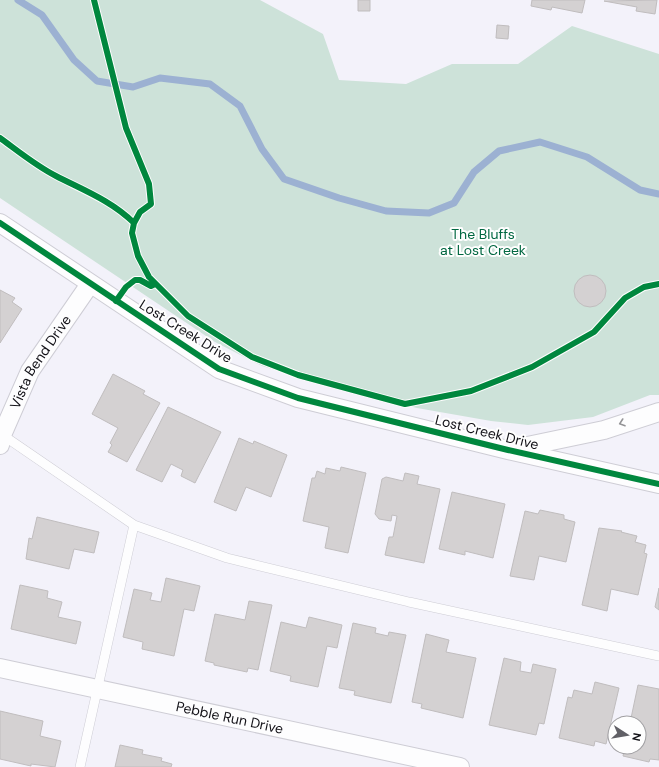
<svg xmlns="http://www.w3.org/2000/svg" width="659" height="767" font-family="'DM Sans',sans-serif">
<rect width="100%" height="100%" fill="#f3f2fa"/>
<path fill="#cde2d9" d="M 0,0 L 260,0 L 323,34 L 339,80 L 406,84 L 452,64 L 518,64 L 572,26 L 659,54 L 659,395 L 650,395 L 593,417 L 528,425 L 491,421 L 417,408 L 314,382 L 262,366 L 215,342 L 0,198 Z"/>
<g fill="none" stroke-linecap="round" stroke-linejoin="round">
<path stroke="#9cb1d2" stroke-width="7" d="M 18,0 L 42,15 L 74,60 L 97,81 L 133,87 L 160,78 L 210,84 L 240,106 L 262,149 L 284,179 L 339,198 L 386,211 L 429,213 L 454,203 L 474,172 L 499,151 L 540,142 L 587,157 L 640,190 L 659,194"/>
</g>
<path fill="#d4d1d2" stroke="#c0bdbe" d="M 358,0 L 370,0 L 370,11 L 358,11 Z
M 532,0 L 585,0 L 582,13 L 552,7 L 551,10 L 531,6 Z
M 657,0 L 655,14 L 636,11 L 637,7 L 604,1 Z
M 497,25 L 509,26 L 508,39 L 496,38 Z
M574 291a16 16 0 1 1 32 0a16 16 0 1 1-32 0Z
M 0,290 L 15,298 L 12,302 L 22,309 L 0,343 Z
M 113,374 L 145,391 L 143,394 L 160,403 L 127,462 L 108,452 L 112,445 L 110,443 L 118,428 L 92,414 Z
M 168,407 L 221,432 L 195,483 L 181,476 L 183,470 L 171,464 L 162,482 L 136,470 Z
M 239,438 L 253,444 L 254,441 L 287,455 L 271,497 L 246,487 L 236,511 L 214,502 Z
M 341,467 L 366,473 L 348,553 L 325,548 L 329,527 L 303,521 L 312,478 L 315,478 L 317,471 L 325,474 L 326,468 L 340,471 Z
M 405,473 L 419,476 L 417,484 L 440,489 L 424,563 L 385,555 L 389,537 L 393,537 L 397,516 L 392,515 L 391,521 L 379,519 L 375,514 L 382,479 L 386,477 L 403,481 Z
M 452,492 L 505,504 L 493,558 L 465,551 L 465,555 L 439,549 Z
M 540,510 L 564,515 L 564,519 L 575,522 L 566,562 L 539,556 L 534,580 L 510,576 L 525,511 L 538,514 Z
M 37,517 L 99,532 L 94,553 L 74,549 L 69,569 L 26,559 L 29,538 L 32,539 Z
M 599,528 L 622,531 L 621,532 L 637,536 L 635,542 L 646,545 L 644,553 L 647,554 L 638,595 L 611,589 L 607,611 L 582,605 Z
M 166,578 L 200,586 L 194,611 L 184,609 L 174,656 L 142,649 L 143,642 L 123,637 L 134,589 L 152,593 L 150,600 L 161,602 Z
M 20,585 L 48,591 L 47,598 L 62,602 L 58,617 L 81,622 L 76,644 L 11,629 Z
M 659,588 L 659,610 L 655,607 Z
M 249,601 L 272,605 L 258,670 L 248,668 L 247,672 L 214,665 L 214,663 L 205,661 L 215,614 L 245,620 Z
M 309,617 L 342,625 L 337,648 L 327,646 L 318,687 L 290,681 L 291,676 L 270,671 L 281,622 L 306,628 Z
M 353,623 L 376,628 L 375,633 L 388,636 L 389,632 L 406,635 L 391,703 L 354,695 L 355,691 L 339,688 Z
M 426,634 L 449,640 L 446,652 L 476,658 L 463,718 L 421,708 L 422,704 L 412,702 Z
M 504,658 L 521,662 L 520,671 L 531,673 L 533,664 L 556,669 L 544,724 L 539,723 L 536,735 L 489,725 Z
M 595,682 L 619,688 L 606,744 L 595,741 L 594,746 L 559,738 L 568,697 L 572,698 L 574,690 L 592,694 Z
M 638,685 L 659,689 L 659,760 L 650,759 L 649,762 L 623,756 L 625,747 L 639,747 L 639,723 L 630,723 Z
M 0,711 L 43,721 L 40,736 L 61,741 L 55,767 L 31,764 L 31,766 L 0,759 Z
M 120,745 L 143,750 L 142,754 L 162,758 L 161,761 L 172,764 L 171,767 L 115,767 Z"/>
<g fill="none" stroke-linecap="round" stroke-linejoin="round">
<g stroke="#cecdd5" stroke-width="10">
<path id="lane" d="M 1,434 L 134,525 L 227,558 L 409,602 L 659,656
M 80,767 L 134,525"/>
</g>
<g stroke="#cecdd5" stroke-width="20">
<g id="street">
<path d="M 0,223 L 219,369 L 298,398 L 508,450 L 659,484"/>
<path id="s1" d="M 0,445 L 2,435 L 30,371 L 90,284"/>
<path d="M 513,449 L 604,430 L 659,412"/>
<path id="s2" d="M 0,668 L 460,767"/>
</g>
</g>
<use href="#lane" stroke="#fdfdfe" stroke-width="9"/>
<use href="#street" stroke="#fdfdfe" stroke-width="18"/>
<g stroke="#fefefe" stroke-width="8">
<path id="cycleway" d="M 94,0 L 126,128 L 149,184 L 151,204 L 140,212 L 134,223 L 132,233 L 138,256 L 149,277 L 188,316 L 252,357 L 298,375 L 405,404 L 471,391 L 532,367 L 594,332 L 625,298 L 644,287 L 659,284
M 0,138 C 18,151 36,166 56,176 C 83,190 112,201 134,223
M 0,223 L 219,369 L 298,398 L 508,450 L 659,484
M 116,301 L 126,287 L 135,280 L 140,280 L 151,286 L 155,284"/>
</g>
<use href="#cycleway" stroke="#00873e" stroke-width="6"/>
</g>
<defs><path id="oneway-chevron" d="M-2-3.5L2.5 0L-2 3.5" fill="none" stroke-width="1.6" stroke-linecap="round" stroke-linejoin="round"/></defs>
<use stroke="#939396" href="#oneway-chevron" transform="translate(622 423) rotate(161)"/>
<g text-anchor="middle" dominant-baseline="central" stroke-width="4" stroke-linejoin="round" paint-order="stroke">
<g font-size="14" fill="#006741" stroke="#fefefe">
<text x="483" y="234">The Bluffs<tspan x="483" dy="16">at Lost Creek</tspan></text>
</g>
<g font-size="14" fill="#121117" stroke="#fefefe">
<text transform="translate(186 331) rotate(32)">Lost Creek Drive</text>
<text stroke="none"><textPath href="#s1" startOffset="93">Vista Bend Drive</textPath></text>
<text transform="translate(487 432) rotate(14)">Lost Creek Drive</text>
<text stroke="none"><textPath href="#s2" startOffset="235">Pebble Run Drive</textPath></text>
</g>
</g>
<g transform="translate(627 735) rotate(102)"><circle r="19" fill="#fefefe" stroke="#a09fa2"/>
<path d="M0-3L7 15L0 10L-7 15Z" fill="#616066"/>
<text y="-6" font-size="11" font-weight="bold" text-anchor="middle" fill="#121117">N</text>
</g>
</svg>
